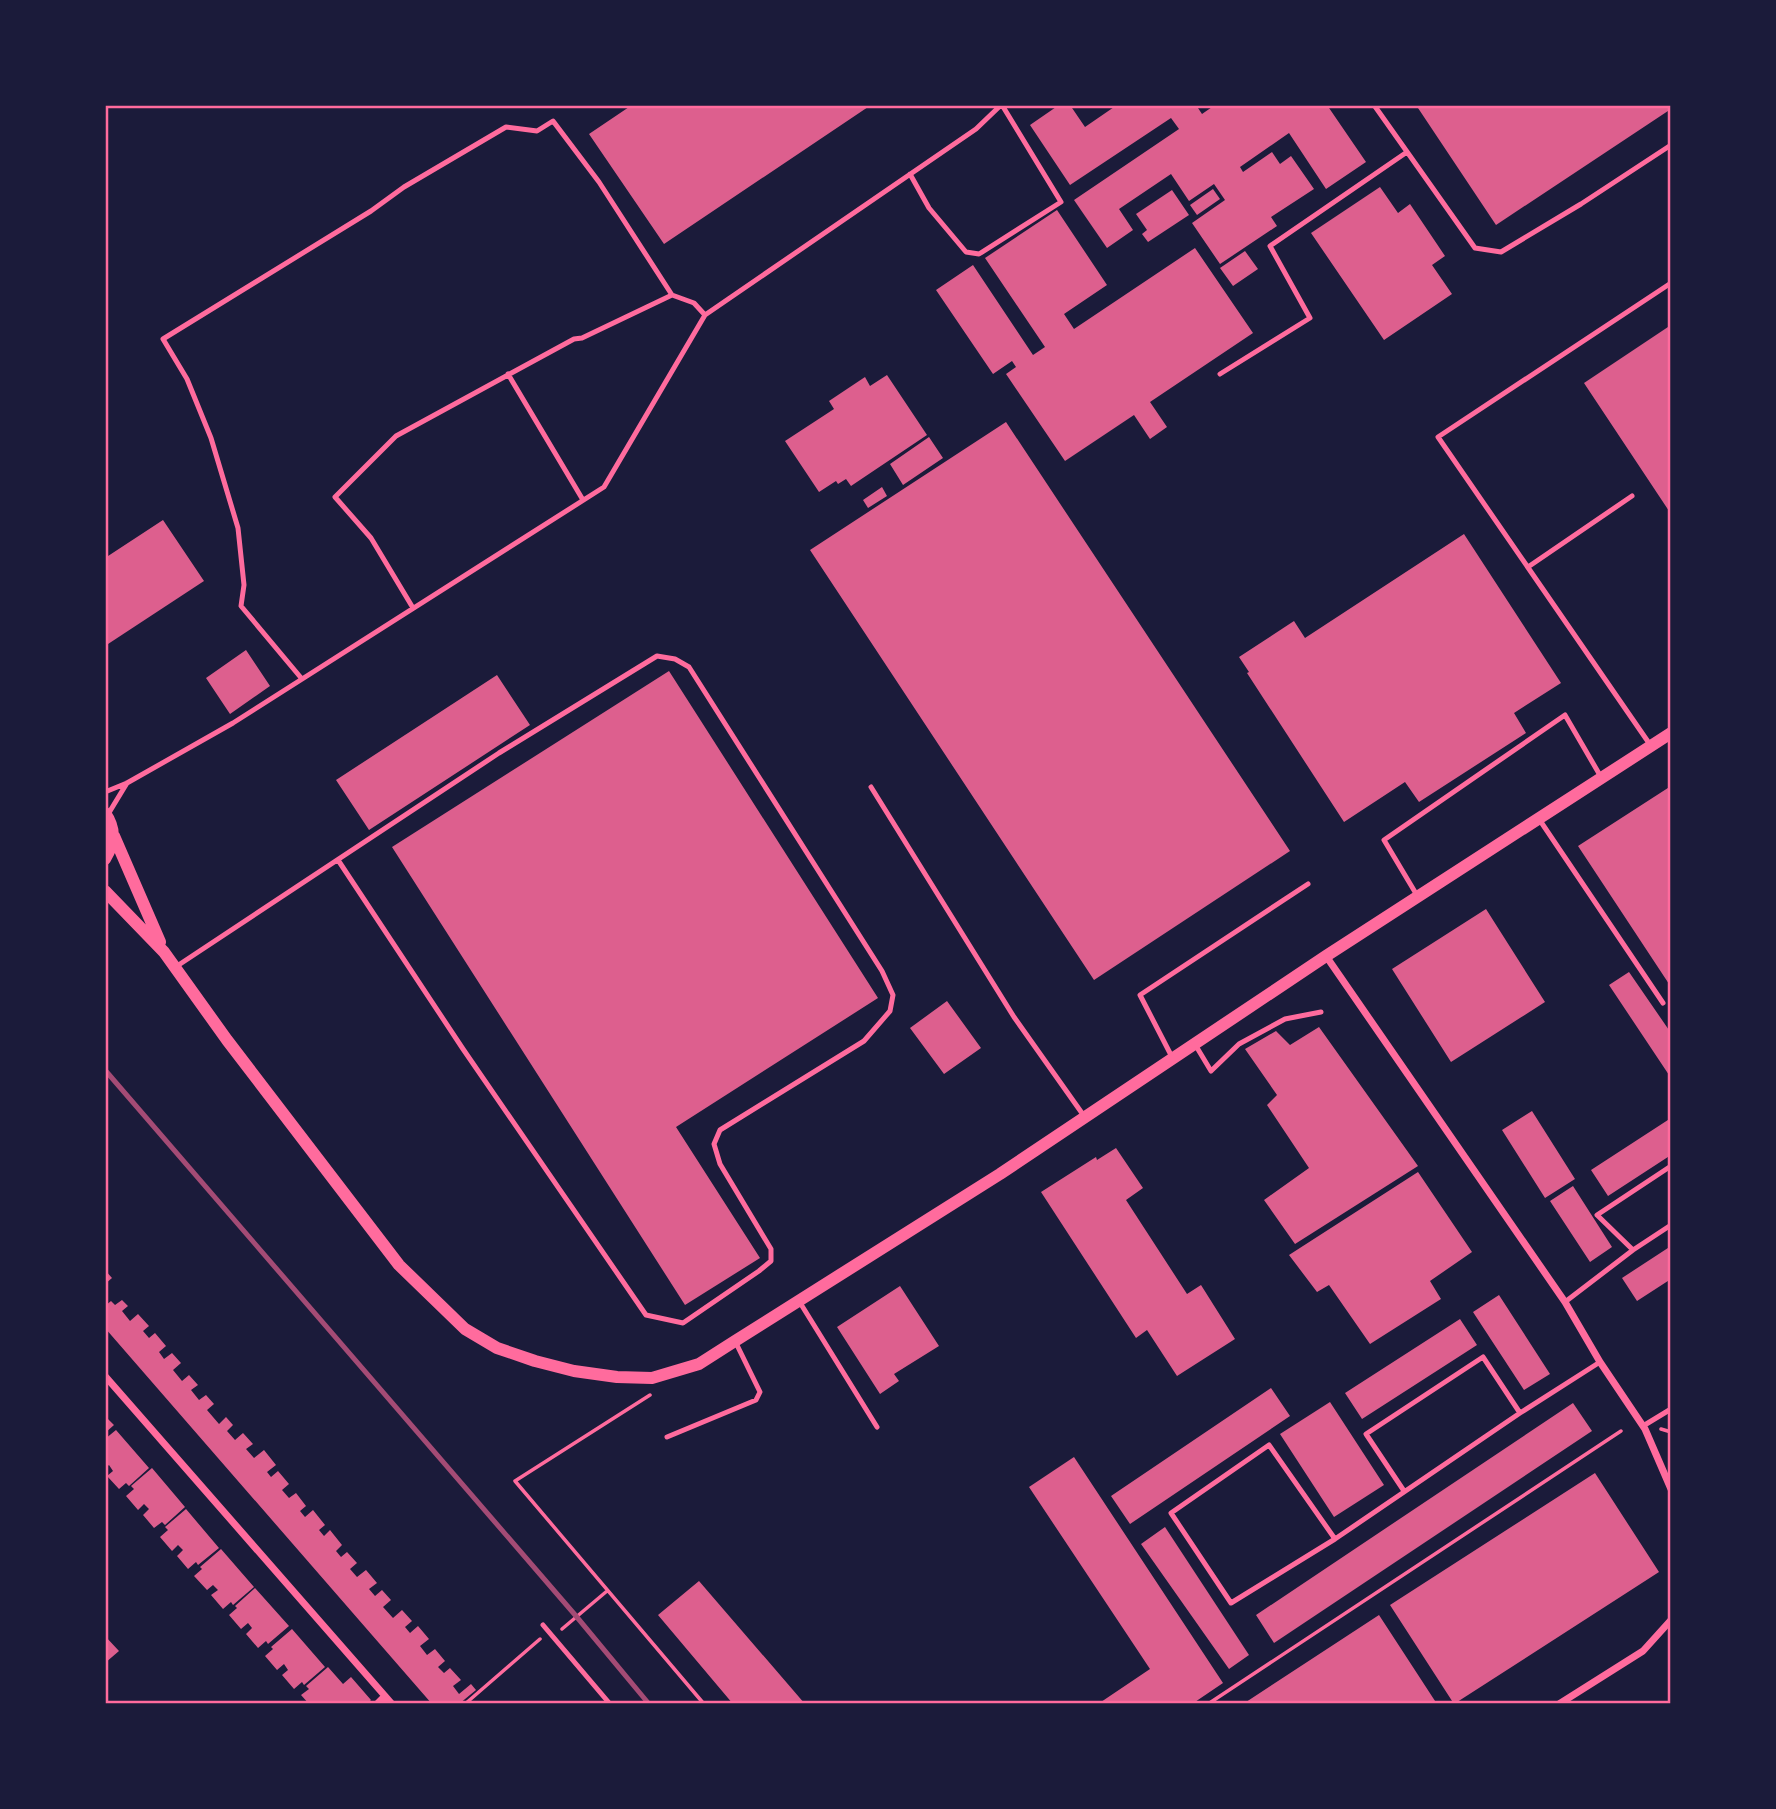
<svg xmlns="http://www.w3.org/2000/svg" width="1776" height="1809" font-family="'Crimson Pro',serif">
<rect width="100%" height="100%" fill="#1b1b3a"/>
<path fill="#dd5f8e" d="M 632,105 L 871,105 L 664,244 L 589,134 Z
M 1059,105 L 1070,105 L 1085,127 L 1117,105 L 1196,105 L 1202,114 L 1215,105 L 1327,105 L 1366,162 L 1326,189 L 1289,133 L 1240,167 L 1243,172 L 1272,152 L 1280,164 L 1291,156 L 1314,189 L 1271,217 L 1277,226 L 1220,264 L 1192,223 L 1225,200 L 1214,184 L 1189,201 L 1171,174 L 1119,209 L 1133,230 L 1107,248 L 1074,200 L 1179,129 L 1171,118 L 1070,185 L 1030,125 Z
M 1416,105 L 1671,105 L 1671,109 L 1496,225 Z
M 1380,187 L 1398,213 L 1410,204 L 1445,256 L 1432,265 L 1452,294 L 1384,340 L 1311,233 Z
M 1213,189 L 1220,199 L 1197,215 L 1190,205 Z
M 1172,190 L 1189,215 L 1148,242 L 1142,234 L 1147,230 L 1136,214 Z
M 1057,210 L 1107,285 L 1064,314 L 1074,329 L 1195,248 L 1253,333 L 1150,402 L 1167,427 L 1150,439 L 1134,415 L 1065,461 L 1006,374 L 1016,367 L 1012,361 L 993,374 L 936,290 L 973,265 L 1033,355 L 1045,347 L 985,258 Z
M 1245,251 L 1258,269 L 1233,286 L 1220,268 Z
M 1671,325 L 1671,514 L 1584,383 Z
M 887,375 L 927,435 L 851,486 L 846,479 L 838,484 L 836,481 L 819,492 L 785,441 L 834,409 L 829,401 L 865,377 L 870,386 Z
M 1006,422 L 1290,851 L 1094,980 L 810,550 Z
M 929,437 L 943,458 L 903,485 L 890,464 Z
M 882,487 L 887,496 L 868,508 L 863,500 Z
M 163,520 L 204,581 L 105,646 L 105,558 Z
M 1464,534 L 1561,683 L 1514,713 L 1526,733 L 1419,802 L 1405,782 L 1344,822 L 1247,673 L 1249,672 L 1239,657 L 1294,621 L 1305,638 Z
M 246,650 L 270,686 L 230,714 L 206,678 Z
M 669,671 L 878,998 L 676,1127 L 760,1258 L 685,1305 L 392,847 Z
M 497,675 L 530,725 L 369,830 L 336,780 Z
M 1671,786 L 1671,987 L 1578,846 Z
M 1486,909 L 1545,1002 L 1451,1062 L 1392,969 Z
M 1629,972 L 1671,1033 L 1671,1078 L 1609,985 Z
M 947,1001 L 981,1048 L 944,1074 L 910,1028 Z
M 1319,1027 L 1418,1166 L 1295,1244 L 1264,1200 L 1309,1168 L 1267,1105 L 1277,1095 L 1245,1049 L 1276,1031 L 1290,1045 Z
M 1532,1111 L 1575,1179 L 1545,1198 L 1502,1130 Z
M 1671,1118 L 1671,1155 L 1608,1196 L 1591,1170 Z
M 1116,1148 L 1143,1188 L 1126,1200 L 1187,1294 L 1201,1285 L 1235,1339 L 1177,1376 L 1147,1330 L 1136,1338 L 1041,1192 L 1096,1157 L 1097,1160 Z
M 1418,1172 L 1472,1252 L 1430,1281 L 1441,1299 L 1370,1344 L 1329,1285 L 1317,1292 L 1289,1255 Z
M 1573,1186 L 1612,1247 L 1590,1262 L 1550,1201 Z
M 1671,1246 L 1671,1279 L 1637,1301 L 1622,1278 Z
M 105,1270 L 112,1278 L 105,1284 Z
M 900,1286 L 939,1346 L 894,1374 L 899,1381 L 880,1394 L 837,1327 Z
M 1499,1295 L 1550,1374 L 1524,1390 L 1473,1312 Z
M 122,1300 L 128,1306 L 122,1311 L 130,1321 L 138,1314 L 149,1326 L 143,1331 L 149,1338 L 155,1333 L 166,1346 L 159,1352 L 164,1359 L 172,1353 L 181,1363 L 173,1370 L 182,1381 L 189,1375 L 198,1385 L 191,1390 L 199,1400 L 206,1395 L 214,1404 L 207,1410 L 219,1424 L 226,1417 L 233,1425 L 227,1431 L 235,1440 L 243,1433 L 253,1444 L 246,1449 L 254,1458 L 264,1450 L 276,1465 L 267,1472 L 271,1477 L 278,1471 L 289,1484 L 282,1490 L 289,1498 L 296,1493 L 306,1506 L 300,1511 L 305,1517 L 313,1510 L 325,1525 L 319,1530 L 324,1536 L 330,1530 L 342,1545 L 336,1551 L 341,1557 L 347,1552 L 357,1563 L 350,1569 L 357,1577 L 366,1570 L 377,1583 L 369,1589 L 375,1596 L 382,1590 L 391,1600 L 383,1607 L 393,1618 L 402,1610 L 412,1621 L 405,1627 L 410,1633 L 418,1626 L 429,1639 L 420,1646 L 427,1655 L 435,1649 L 445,1661 L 438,1667 L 444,1673 L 450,1668 L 461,1680 L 453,1686 L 459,1694 L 471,1684 L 476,1690 L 459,1704 L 432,1704 L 105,1328 L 105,1306 L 111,1301 L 115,1305 Z
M 1460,1319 L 1477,1345 L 1362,1419 L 1345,1393 Z
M 1271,1388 L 1290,1416 L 1130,1524 L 1111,1496 Z
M 1330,1402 L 1384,1485 L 1334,1517 L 1280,1434 Z
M 1573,1403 L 1592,1431 L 1274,1643 L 1256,1615 Z
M 105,1416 L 114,1425 L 105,1433 Z
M 116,1430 L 149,1468 L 129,1486 L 126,1483 L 119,1489 L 107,1476 L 113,1471 L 109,1465 L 105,1468 L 105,1439 Z
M 1074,1457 L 1223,1683 L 1192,1704 L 1098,1704 L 1150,1669 L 1029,1487 Z
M 152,1468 L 185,1507 L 165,1525 L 162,1522 L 154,1528 L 143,1515 L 149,1509 L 144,1504 L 138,1510 L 126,1496 L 134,1489 L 131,1486 Z
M 1595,1473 L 1659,1572 L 1454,1704 L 1390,1605 Z
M 186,1509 L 219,1548 L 198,1565 L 196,1562 L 188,1569 L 177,1556 L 183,1550 L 178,1545 L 172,1551 L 160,1537 L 168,1530 L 165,1527 Z
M 1165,1527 L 1249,1655 L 1229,1669 L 1141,1544 Z
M 221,1549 L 254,1587 L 233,1605 L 231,1602 L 223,1609 L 211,1595 L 218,1590 L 213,1585 L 207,1590 L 194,1576 L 202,1569 L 200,1567 Z
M 699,1581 L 805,1704 L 733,1704 L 658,1615 Z
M 255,1588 L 289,1626 L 268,1644 L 266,1641 L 258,1648 L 246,1634 L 252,1628 L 248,1623 L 241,1629 L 229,1615 L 237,1608 L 235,1606 Z
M 1379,1615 L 1437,1704 L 1243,1704 Z
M 292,1629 L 325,1667 L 304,1685 L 302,1682 L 294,1689 L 282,1675 L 288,1670 L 284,1664 L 277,1670 L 265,1656 L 273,1649 L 271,1647 Z
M 105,1636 L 119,1651 L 105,1663 Z
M 328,1667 L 343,1684 L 351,1677 L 371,1700 L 367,1704 L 328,1704 L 326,1702 L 323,1704 L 309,1704 L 301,1695 L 309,1689 L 306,1686 Z"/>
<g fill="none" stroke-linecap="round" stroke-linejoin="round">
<path stroke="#ff6b9d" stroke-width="3.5" d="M 650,1395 L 515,1481 L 704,1704
M 1661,1429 L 1671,1432
M 562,1629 L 607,1591
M 465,1704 L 540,1639
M 1208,1704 L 1621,1431"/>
<path stroke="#ff6b9d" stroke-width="5" d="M 1374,105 L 1475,248 L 1501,252 L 1581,204 L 1671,145
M 910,174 L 929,208 L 966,252 L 979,254 L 1061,202 L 1002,105
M 705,315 L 976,129 L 1001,105
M 508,374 L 583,500
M 1220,374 L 1310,318 L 1270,246 L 1407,152
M 1528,567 L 1632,496
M 302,679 L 241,606 L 244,585 L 238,528 L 211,438 L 187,379 L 163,339 L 371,211 L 404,187 L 506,127 L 537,131 L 553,121 L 599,182 L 672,295
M 1651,746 L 1438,437 L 1671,283
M 871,787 L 1014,1017 L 1084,1116
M 105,792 L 127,783 L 233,723 L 604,487 L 705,315 L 694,303 L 672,295 L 582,338 L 574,339 L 396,436 L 335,497 L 371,538 L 413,608
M 107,816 L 127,783
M 1539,819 L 1663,1003
M 1418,897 L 1384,840 L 1565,715 L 1601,777
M 174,968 L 499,753 L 657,656 L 675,659 L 689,667 L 882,971 L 893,995 L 890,1011 L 864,1041 L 720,1130 L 714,1144 L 720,1164 L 771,1249 L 771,1261 L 759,1271 L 683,1323 L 646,1315 L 463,1049 L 338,860
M 1196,1046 L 1211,1071 L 1239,1044 L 1285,1019 L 1321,1012
M 1172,1057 L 1140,995 L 1308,884
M 1671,1166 L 1597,1215 L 1633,1250 L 1671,1225
M 799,1301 L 877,1427
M 1565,1302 L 1633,1250
M 1520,1413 L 1600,1362
M 1643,1426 L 1671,1409
M 667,1437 L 756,1400 L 760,1392 L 735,1341
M 1269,1445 L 1335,1539 L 1231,1603 L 1171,1513 Z
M 1335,1539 L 1520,1413 L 1483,1357 L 1366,1434 L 1404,1491
M 543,1625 L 610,1704"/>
<path stroke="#ff6b9d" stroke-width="7" d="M 1326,956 L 1565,1302 L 1600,1362 L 1645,1429 L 1671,1489
M 105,1376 L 392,1704
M 377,1704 L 385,1696
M 1559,1704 L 1643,1651 L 1671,1620"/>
<path stroke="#ff6b9d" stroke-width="12" d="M 105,813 C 116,829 115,843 105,859
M 114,836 L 160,942
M 105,891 L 164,952 L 227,1040 L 399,1265 L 465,1329 L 497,1348 L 535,1361 L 574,1371 L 617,1377 L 652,1378 L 699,1364 L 735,1341 L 1000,1174 L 1326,956 L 1671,733"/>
<path stroke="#a44b75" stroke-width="5" d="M 105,1070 L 576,1616 L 649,1704"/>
</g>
<rect width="1776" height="1809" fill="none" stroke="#1b1b3a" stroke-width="214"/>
<rect x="107" y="107" width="1562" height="1595" fill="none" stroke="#ff6b9d" stroke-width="2.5"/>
</svg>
